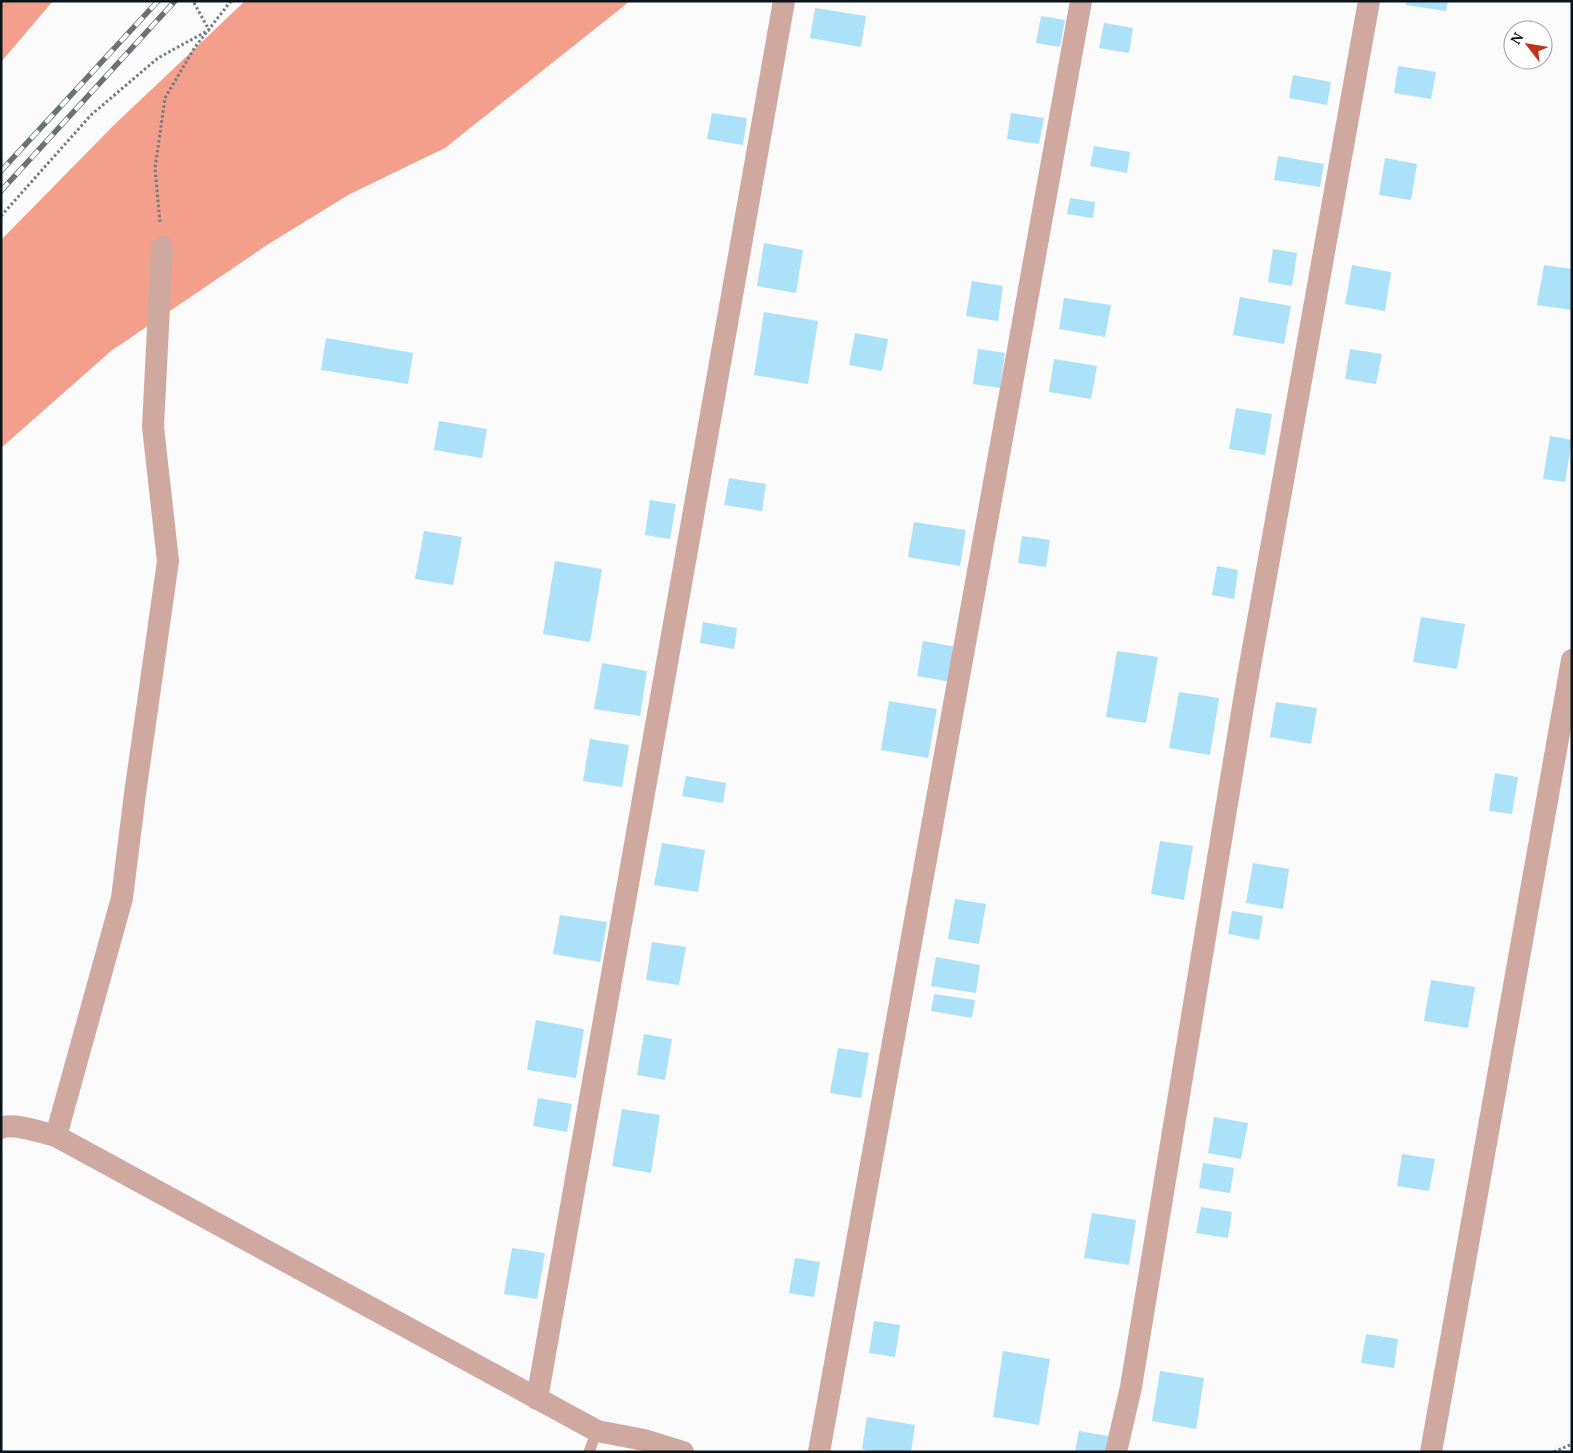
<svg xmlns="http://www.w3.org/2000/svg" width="1573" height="1453" font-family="'PT Serif',serif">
<rect width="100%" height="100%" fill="#fbfbfb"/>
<path fill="#f49e8c" d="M 1,1 L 53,1 L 1,62 Z
M 245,1 L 630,1 L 445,148 L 350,194 L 270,243 L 111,351 L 1,448 L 1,240 L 114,125 Z"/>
<path fill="#abe1f9" d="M 1406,1 L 1448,1 L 1446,11 L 1406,5 Z
M 815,8 L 866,16 L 861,47 L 810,38 Z
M 1041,16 L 1065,20 L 1060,47 L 1036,43 Z
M 1104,23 L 1133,28 L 1129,53 L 1099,48 Z
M 1398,66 L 1436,72 L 1431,99 L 1394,93 Z
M 1293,75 L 1331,82 L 1327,105 L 1289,98 Z
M 712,113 L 747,118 L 743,145 L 707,139 Z
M 1011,113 L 1044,118 L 1039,144 L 1007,139 Z
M 1094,146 L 1130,152 L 1127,173 L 1090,166 Z
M 1278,156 L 1324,164 L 1320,187 L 1274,180 Z
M 1385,158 L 1417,164 L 1411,200 L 1379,195 Z
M 1070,198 L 1095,202 L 1093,218 L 1067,214 Z
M 764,243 L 803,250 L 796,293 L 757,286 Z
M 1273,249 L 1297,253 L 1292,286 L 1268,282 Z
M 1352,265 L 1391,272 L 1385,311 L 1345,304 Z
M 1544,265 L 1572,269 L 1572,310 L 1537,305 Z
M 972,281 L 1003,286 L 998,321 L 966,316 Z
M 1240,297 L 1291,306 L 1284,344 L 1233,335 Z
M 1064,298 L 1111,305 L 1105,337 L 1059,329 Z
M 764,312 L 818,321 L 808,384 L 754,375 Z
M 855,333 L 888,339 L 882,371 L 849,365 Z
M 326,338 L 413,353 L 408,384 L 321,370 Z
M 978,349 L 1005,353 L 1000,388 L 973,384 Z
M 1350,349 L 1382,354 L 1376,384 L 1345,379 Z
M 1054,359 L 1097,366 L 1091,399 L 1049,392 Z
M 1236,408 L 1272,414 L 1265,455 L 1229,449 Z
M 439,421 L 487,429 L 482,458 L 434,450 Z
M 1550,436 L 1572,440 L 1565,482 L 1543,479 Z
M 729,478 L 766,484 L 762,511 L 724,505 Z
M 650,500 L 676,504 L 670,539 L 645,535 Z
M 914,522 L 966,530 L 960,566 L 908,557 Z
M 424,531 L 462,537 L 453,585 L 415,579 Z
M 1022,536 L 1050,540 L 1046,567 L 1018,563 Z
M 555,561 L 602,569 L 590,642 L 543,634 Z
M 1217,566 L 1238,570 L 1234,599 L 1212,595 Z
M 1421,617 L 1465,624 L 1457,669 L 1413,662 Z
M 703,622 L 737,628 L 734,649 L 700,643 Z
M 923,641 L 957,647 L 951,682 L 917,676 Z
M 1117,651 L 1158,657 L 1146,723 L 1106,717 Z
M 602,663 L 647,671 L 640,716 L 594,709 Z
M 1179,692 L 1219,698 L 1210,755 L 1169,748 Z
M 889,701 L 937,709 L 928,758 L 881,750 Z
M 1276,702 L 1317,708 L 1311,744 L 1270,737 Z
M 590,739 L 629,745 L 622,787 L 583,781 Z
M 1495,773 L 1518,777 L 1512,814 L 1489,811 Z
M 686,776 L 726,783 L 723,803 L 682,796 Z
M 1160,841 L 1193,846 L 1184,900 L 1151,894 Z
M 662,843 L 705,850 L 698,892 L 654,885 Z
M 1253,863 L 1289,869 L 1283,909 L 1246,903 Z
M 955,899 L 986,904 L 979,944 L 948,939 Z
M 1232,911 L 1263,916 L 1259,940 L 1228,934 Z
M 560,915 L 607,922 L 600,962 L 553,954 Z
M 652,942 L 686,947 L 679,985 L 646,980 Z
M 936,957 L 980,965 L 976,993 L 931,986 Z
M 1431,980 L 1475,987 L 1468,1028 L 1424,1021 Z
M 934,994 L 975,1000 L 972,1018 L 931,1011 Z
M 536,1020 L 584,1029 L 576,1078 L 527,1070 Z
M 644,1034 L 672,1039 L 665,1080 L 637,1075 Z
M 838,1048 L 869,1053 L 861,1098 L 830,1093 Z
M 538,1098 L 572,1104 L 567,1132 L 533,1126 Z
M 622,1109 L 660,1115 L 651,1173 L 612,1166 Z
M 1214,1117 L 1248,1123 L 1241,1159 L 1208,1153 Z
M 1402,1154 L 1435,1159 L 1429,1191 L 1397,1186 Z
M 1203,1163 L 1234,1168 L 1230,1193 L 1199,1188 Z
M 1201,1207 L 1232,1212 L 1228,1238 L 1196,1233 Z
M 1092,1213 L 1136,1220 L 1129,1265 L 1084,1258 Z
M 512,1248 L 545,1253 L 537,1299 L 504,1294 Z
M 795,1258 L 820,1262 L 814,1297 L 789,1293 Z
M 874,1321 L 900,1325 L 895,1357 L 869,1353 Z
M 1366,1334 L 1398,1339 L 1394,1368 L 1361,1363 Z
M 1003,1351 L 1050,1359 L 1039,1425 L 993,1417 Z
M 1160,1371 L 1204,1378 L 1196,1429 L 1152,1421 Z
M 867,1417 L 915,1425 L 911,1452 L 876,1452 L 862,1449 Z
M 1079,1431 L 1108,1436 L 1106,1452 L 1075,1452 Z"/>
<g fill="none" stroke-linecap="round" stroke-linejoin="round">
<path stroke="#757c7f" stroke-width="3" stroke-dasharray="2.5 2.5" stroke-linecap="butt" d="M 1,216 L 91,115 L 158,58 L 209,30 L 193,1
M 160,222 L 155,169 L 165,98 L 195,47 L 231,1
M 1554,1452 L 1572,1444"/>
<path stroke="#cfa8a0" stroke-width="11" d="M 589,1452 L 597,1431"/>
<path stroke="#cfa8a0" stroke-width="22" d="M 1566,694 L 1572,660
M 1,1128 C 13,1122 43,1133 56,1136 L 597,1431 L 644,1440 L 683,1452
M 56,1136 L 122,898 L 135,794 L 168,561 L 153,427 L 162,247
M 537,1399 L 784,1
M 819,1452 L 1081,1
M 1116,1452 L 1131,1387 L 1247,682 L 1369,1
M 1431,1452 L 1566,694 L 1572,692"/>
<g stroke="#6a7275" stroke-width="5.5">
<path id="rail" d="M 1,171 L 158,1
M 1,191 L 175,1"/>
</g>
<use href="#rail" stroke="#fff" stroke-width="4" stroke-dasharray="11" stroke-linecap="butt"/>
</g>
<rect width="1573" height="1453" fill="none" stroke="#07141a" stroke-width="5"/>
<g transform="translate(1528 45) rotate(301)"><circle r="24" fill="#ffffff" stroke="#9ca1a3"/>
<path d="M0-4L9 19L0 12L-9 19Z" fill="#bf331c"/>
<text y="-8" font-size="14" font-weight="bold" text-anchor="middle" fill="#07141a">N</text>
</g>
</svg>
